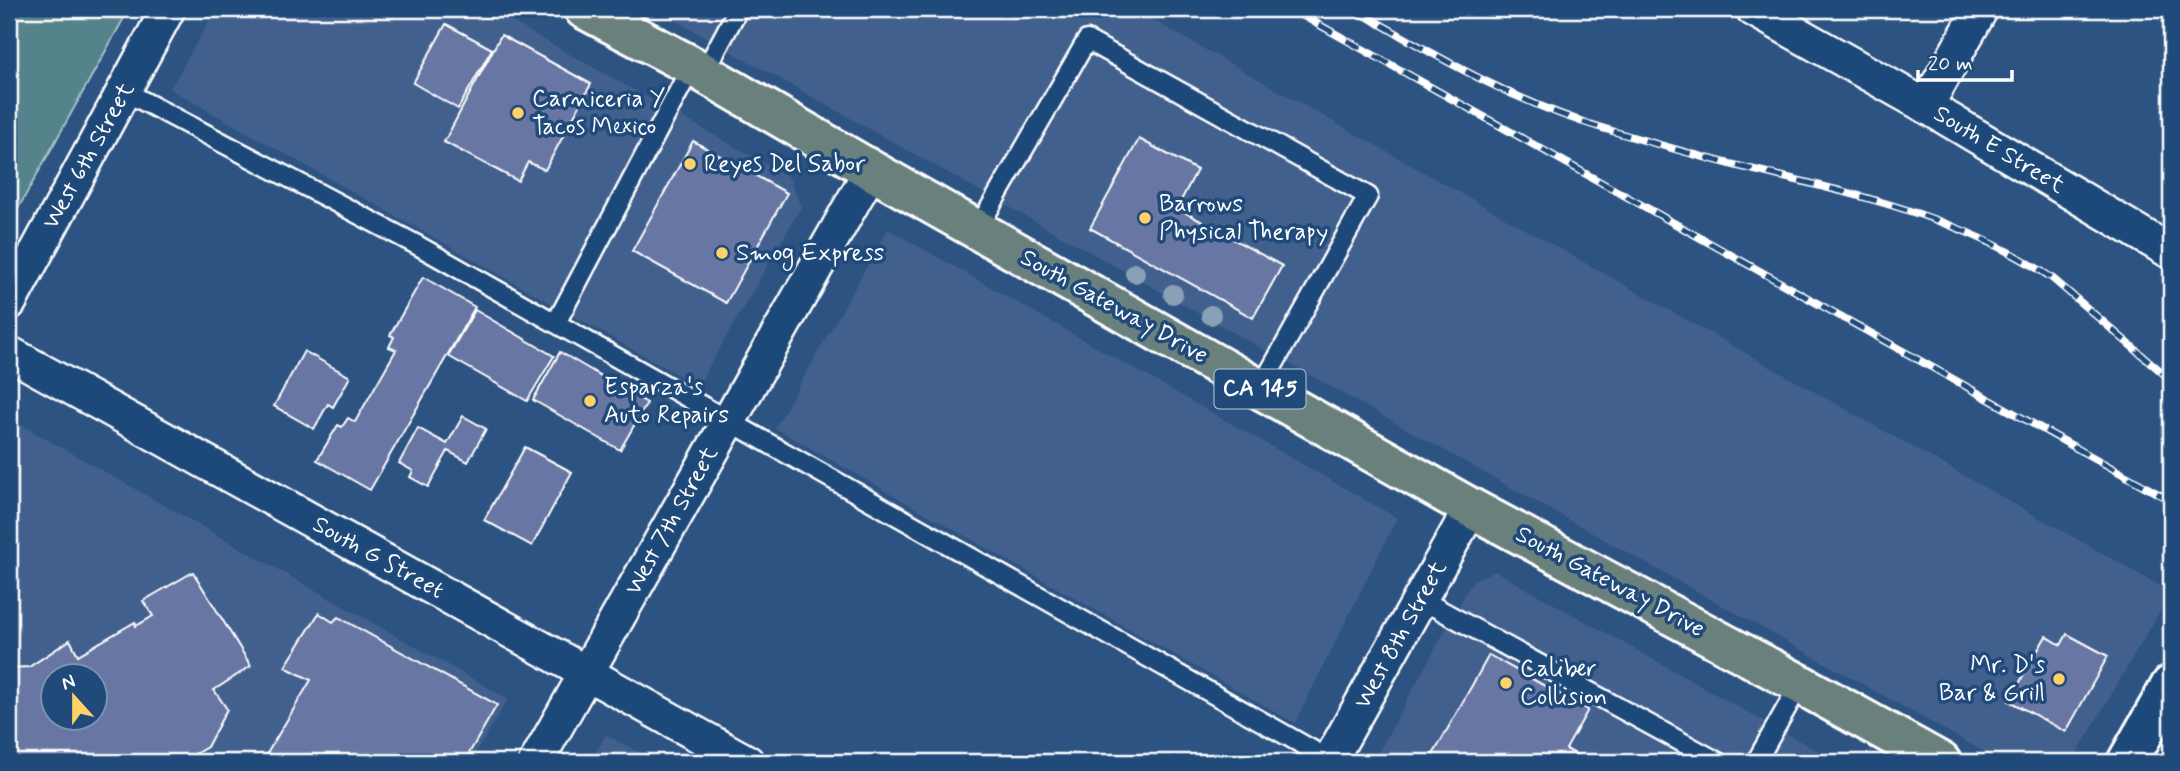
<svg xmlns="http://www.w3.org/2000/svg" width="2180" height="771" font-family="Mynerve,sans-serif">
<rect width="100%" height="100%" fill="#2d5382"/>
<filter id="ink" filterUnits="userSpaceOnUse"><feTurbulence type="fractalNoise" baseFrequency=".0143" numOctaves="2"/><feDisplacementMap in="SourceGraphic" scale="14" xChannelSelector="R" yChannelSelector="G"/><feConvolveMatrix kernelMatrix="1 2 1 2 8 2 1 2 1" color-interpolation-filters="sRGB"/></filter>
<g filter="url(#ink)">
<path fill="#42618e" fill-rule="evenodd" d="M 216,9 L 489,9 L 789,177 L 801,207 L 698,386 L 170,89 Z
M 655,9 L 1133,9 L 2171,592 L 2072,762 L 2002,762 Z
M 888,229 L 1397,518 L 1295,723 L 775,428 Z
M 9,418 L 508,699 L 470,762 L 9,762 ZM 52,676 L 94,676 L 94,718 L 52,718 Z
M 1495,571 L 1837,762 L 1373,762 L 1473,580 Z
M 606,735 L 657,762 L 590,762 Z"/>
<path fill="#54838c" stroke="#aac1c6" stroke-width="2" d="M 9,9 L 129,9 L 9,225 Z"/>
<path fill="#6776a4" stroke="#fff" stroke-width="2" fill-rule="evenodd" d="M 446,24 L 492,49 L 458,109 L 413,83 Z
M 501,35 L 591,84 L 545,170 L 528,162 L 518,181 L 444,142 Z
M 1139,139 L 1197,170 L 1177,208 L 1282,266 L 1253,318 L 1090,228 Z
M 693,141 L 787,193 L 726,303 L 632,251 Z
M 423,277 L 475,307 L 370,490 L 317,460 L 338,425 L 342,427 L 348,418 L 355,422 L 396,350 L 389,347 L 394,337 L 390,335 Z
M 475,310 L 554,356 L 527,401 L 448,356 Z
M 304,351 L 350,377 L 333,407 L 328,404 L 314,429 L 274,406 Z
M 560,352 L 647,403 L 620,450 L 533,400 Z
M 463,416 L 486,429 L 468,462 L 448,451 L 428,487 L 410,477 L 413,471 L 399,463 L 418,428 L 447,444 Z
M 525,447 L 572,472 L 532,546 L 484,520 Z
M 193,572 L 251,666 L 214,690 L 227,709 L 207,747 L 181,762 L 9,762 L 9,668 L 29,667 L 70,640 L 78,655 L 135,622 L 136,626 L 153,616 L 143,601 ZM 52,676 L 94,676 L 94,718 L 52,718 Z
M 319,613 L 333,622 L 338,617 L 497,705 L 464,762 L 262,762 L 311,680 L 285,667 Z
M 2067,634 L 2108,656 L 2066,732 L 2009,701 L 2046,636 L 2061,645 Z
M 1489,655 L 1588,710 L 1566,749 L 1590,762 L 1429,762 Z"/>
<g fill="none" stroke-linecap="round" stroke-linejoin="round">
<g stroke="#fff" stroke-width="23">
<path id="service" d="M 704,73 L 738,9
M 124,91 L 417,245 L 1330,760
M 977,230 L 1087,40 L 1368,196 L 1260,389
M 556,323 L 692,66
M 1422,600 L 1718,762
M 1756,762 L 1800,684"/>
</g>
<g stroke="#fff" stroke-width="38">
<path id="minor" d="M 1753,9 L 1926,106 L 2171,252
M 1926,106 L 1981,9
M 9,303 L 168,9
M 9,353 L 747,762
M 536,762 L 871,170
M 1329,762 L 1471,508"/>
</g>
<g stroke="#fff" stroke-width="44">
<path id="tertiary" d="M 2127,762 L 2171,685"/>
</g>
<g stroke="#fff" stroke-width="44">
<path id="primary" d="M 584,9 L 692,66 L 871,170 L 1471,508 L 1800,684 L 1941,762"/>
</g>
<use href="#service" stroke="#1f4a7a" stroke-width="18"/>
<use href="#minor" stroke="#1f4a7a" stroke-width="33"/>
<use href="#tertiary" stroke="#1f4a7a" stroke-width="38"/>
<use href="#primary" stroke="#6a807d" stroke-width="38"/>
<g stroke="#fff" stroke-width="8">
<path id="rail" d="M 1291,9 L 2171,501
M 1354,9 C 1435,55 1511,101 1602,128 C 1646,141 1690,154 1734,165 C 1844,192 1956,213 2052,278 L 2171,380"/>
</g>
<use href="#rail" stroke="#1f4a7a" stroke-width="5" stroke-dasharray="16" stroke-linecap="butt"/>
</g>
<g fill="#89a1b7">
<circle cx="1135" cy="273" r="10"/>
<circle cx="1173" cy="294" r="10"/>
<circle cx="1211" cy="315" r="10"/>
</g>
</g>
<g fill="#ffd166" stroke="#1f4a7a" stroke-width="2.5">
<circle cx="518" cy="113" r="7"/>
<circle cx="690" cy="164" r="7"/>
<circle cx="1145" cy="218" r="7"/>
<circle cx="722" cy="253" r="7"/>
<circle cx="590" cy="401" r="7"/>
<circle cx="2059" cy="679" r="7"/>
<circle cx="1506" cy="683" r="7"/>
</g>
<g text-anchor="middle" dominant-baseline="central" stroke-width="7" stroke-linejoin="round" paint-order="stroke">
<rect fill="#1f4a7a" stroke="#bcc9d7" stroke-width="2" x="1214.5" y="369.5" width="91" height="39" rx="5"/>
<g font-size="23" font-weight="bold" fill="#fff">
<text x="1260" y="389">CA 145</text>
</g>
<g font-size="24" fill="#fff" stroke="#1f4a7a" text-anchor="start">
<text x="532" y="99">Carniceria Y<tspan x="532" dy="28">Tacos Mexico</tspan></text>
<text x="704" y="164">Reyes Del Sabor</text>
<text x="1159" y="204">Barrows<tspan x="1159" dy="28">Physical Therapy</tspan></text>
<text x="736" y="253">Smog Express</text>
<text x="604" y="387">Esparza's<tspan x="604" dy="28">Auto Repairs</tspan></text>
<text x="2045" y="665" text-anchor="end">Mr. D's<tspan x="2045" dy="28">Bar &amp; Grill</tspan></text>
<text x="1520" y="669">Caliber<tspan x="1520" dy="28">Collision</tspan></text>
</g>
<g font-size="24" fill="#fff" stroke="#1f4a7a">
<text transform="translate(1999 150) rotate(31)">South E Street</text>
<text transform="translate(89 156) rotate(-61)">West 6th Street</text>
<text transform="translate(1114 307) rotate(29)">South Gateway Drive</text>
<text transform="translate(672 521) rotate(-61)">West 7th Street</text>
<text transform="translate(378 558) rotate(29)">South G Street</text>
<text transform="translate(1610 582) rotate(28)">South Gateway Drive</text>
<text transform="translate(1401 635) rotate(-61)">West 8th Street</text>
</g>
</g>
<rect width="2180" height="771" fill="none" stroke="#1f4a7a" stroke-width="35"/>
<rect x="18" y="18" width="2145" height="736" fill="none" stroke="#fff" stroke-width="2.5" filter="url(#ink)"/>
<g transform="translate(74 697) rotate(339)"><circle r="33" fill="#1f4a7a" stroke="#7992af" stroke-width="2"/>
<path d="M0-5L12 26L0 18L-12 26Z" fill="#ffd166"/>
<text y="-10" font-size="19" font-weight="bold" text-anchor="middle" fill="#ffffff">N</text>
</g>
<path d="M1918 70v10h94v-10" fill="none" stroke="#ffffff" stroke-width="3.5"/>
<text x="1928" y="70" font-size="21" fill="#ffffff" stroke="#1f4a7a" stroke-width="5" paint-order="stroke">20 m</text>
</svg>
